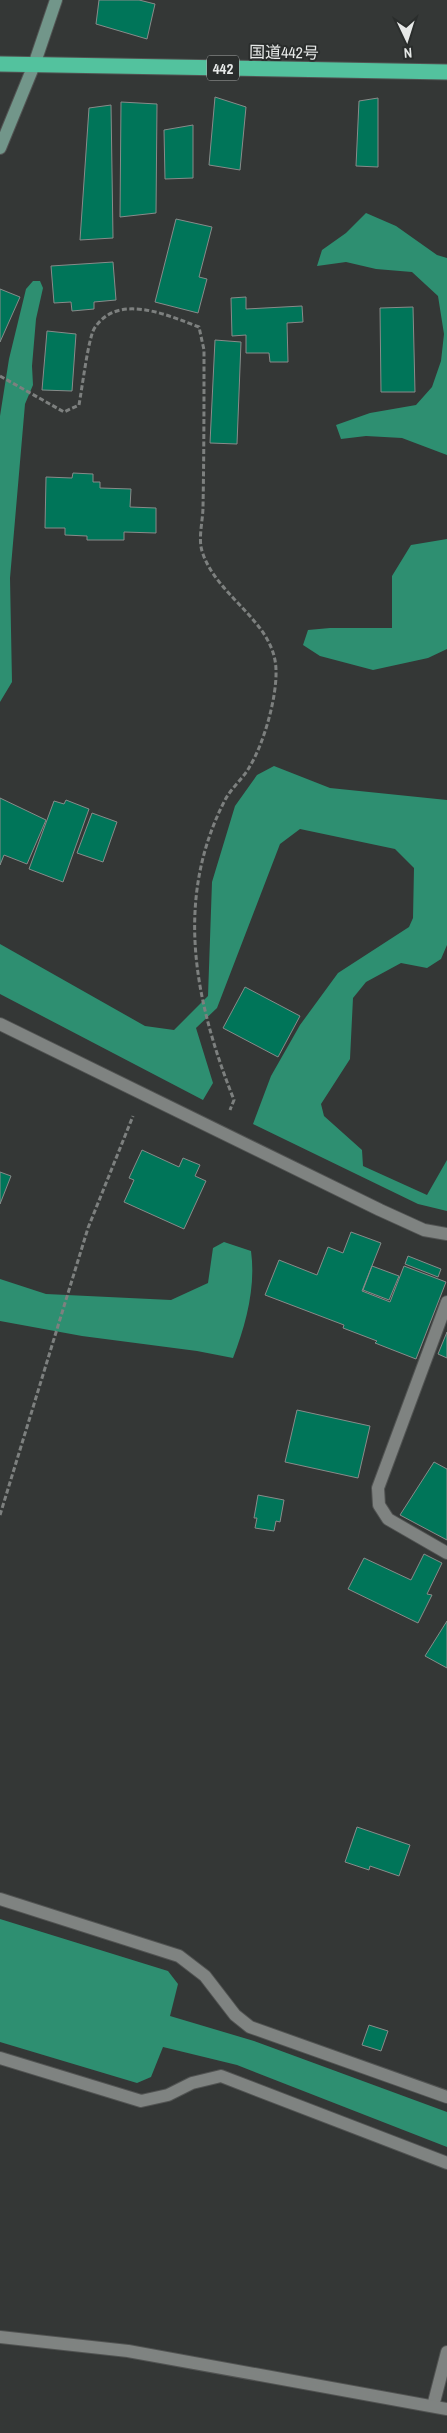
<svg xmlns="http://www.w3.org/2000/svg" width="447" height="2433" font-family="'Archivo Narrow','Noto Sans JP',sans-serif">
<rect width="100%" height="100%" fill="#343736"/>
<path fill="#2e8f71" d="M 366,213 L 396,226 L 437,255 L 447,258 L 447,455 L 402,438 L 366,436 L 341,439 L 336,425 L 370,413 L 416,405 L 432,387 L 441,361 L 444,334 L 438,296 L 412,272 L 376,269 L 346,262 L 317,266 L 322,250 L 346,233 Z
M 33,281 L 40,281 L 43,288 L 36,319 L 32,366 L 33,385 L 25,404 L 10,578 L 12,682 L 0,702 L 0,416 L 9,359 L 26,289 Z
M 447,539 L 447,649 L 428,658 L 373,670 L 320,656 L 303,645 L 308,630 L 330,628 L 392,628 L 392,576 L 411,545 Z
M 274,766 L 330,788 L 447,800 L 447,945 L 441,959 L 427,968 L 401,963 L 366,982 L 353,998 L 350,1059 L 321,1104 L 324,1116 L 362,1150 L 363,1166 L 427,1195 L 447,1160 L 447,1211 L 418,1204 L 253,1124 L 271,1076 L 300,1025 L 338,973 L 409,927 L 413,918 L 414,868 L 395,849 L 300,829 L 280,844 L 217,1008 L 196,1028 L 213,1083 L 203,1100 L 0,994 L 0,944 L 145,1026 L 174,1030 L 208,996 L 212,882 L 235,806 L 257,775 Z
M 224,1242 L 251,1251 C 256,1287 246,1324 233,1358 L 197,1351 L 82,1336 L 0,1321 L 0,1279 L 46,1294 L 171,1300 L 208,1283 L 213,1248 Z
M 0,1919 L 168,1971 L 178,1984 L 170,2016 L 254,2041 L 447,2112 L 447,2147 L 237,2065 L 163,2047 L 151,2077 L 137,2083 L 0,2042 Z"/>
<path fill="#007559" stroke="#888b8a" d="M 99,0 L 139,0 L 155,4 L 147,39 L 96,24 Z
M 215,97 L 246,107 L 240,170 L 209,165 Z
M 378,98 L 378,167 L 356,166 L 359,101 Z
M 121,102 L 157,104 L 156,213 L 120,217 Z
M 111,105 L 113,238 L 80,240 L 89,108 Z
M 193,125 L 193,178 L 165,179 L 164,130 Z
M 176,219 L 212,227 L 199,277 L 207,279 L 198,313 L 155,302 Z
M 113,262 L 116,300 L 94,302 L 94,309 L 72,311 L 71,302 L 54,303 L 51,266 Z
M 0,289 L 20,297 L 0,342 Z
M 246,297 L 246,309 L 302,306 L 303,322 L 287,323 L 288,362 L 270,362 L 269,353 L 246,353 L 246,335 L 232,336 L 231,298 Z
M 413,307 L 415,392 L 381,392 L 380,308 Z
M 47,331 L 76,334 L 72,391 L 42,390 Z
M 215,340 L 241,342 L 237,444 L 210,443 Z
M 73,473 L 93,474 L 93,482 L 100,482 L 100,488 L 131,489 L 130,507 L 156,508 L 156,533 L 124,532 L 124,540 L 87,540 L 87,536 L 65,535 L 65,528 L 45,528 L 46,477 L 72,478 Z
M 0,798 L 46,820 L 27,864 L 4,855 L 0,865 Z
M 66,800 L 89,809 L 63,882 L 29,869 L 54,801 L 64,804 Z
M 92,813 L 117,822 L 103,862 L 77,853 Z
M 245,987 L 300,1016 L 278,1057 L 223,1028 Z
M 142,1150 L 179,1167 L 183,1158 L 200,1165 L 195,1176 L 206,1181 L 184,1229 L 124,1202 L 134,1180 L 129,1178 Z
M 0,1172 L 11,1176 L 0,1204 Z
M 351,1232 L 381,1243 L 362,1291 L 390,1302 L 404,1266 L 446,1282 L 416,1359 L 375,1343 L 377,1341 L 343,1328 L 344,1325 L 265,1295 L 279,1260 L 317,1275 L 328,1247 L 343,1253 Z
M 408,1256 L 441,1269 L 438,1277 L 405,1264 Z
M 372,1266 L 399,1276 L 389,1300 L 363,1290 Z
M 447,1332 L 447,1358 L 438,1354 Z
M 297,1410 L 370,1426 L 358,1478 L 285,1462 Z
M 434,1462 L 447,1469 L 447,1540 L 400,1515 Z
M 258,1495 L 284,1500 L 280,1522 L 276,1521 L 274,1531 L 255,1528 L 257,1518 L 254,1518 Z
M 424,1554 L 442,1563 L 427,1594 L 432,1595 L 418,1623 L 348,1589 L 364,1558 L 411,1580 Z
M 447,1621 L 447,1668 L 425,1656 Z
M 357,1827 L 410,1845 L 399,1876 L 370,1866 L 369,1870 L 345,1862 Z
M 369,2025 L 388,2031 L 381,2051 L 362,2045 Z"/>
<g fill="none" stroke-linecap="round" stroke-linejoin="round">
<g stroke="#515352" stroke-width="14">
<path id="lane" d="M 433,2406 L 447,2352"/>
</g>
<g stroke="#515352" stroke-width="14">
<path id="street" d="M 0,1024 L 380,1210 L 424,1230 L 447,1234
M 447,1302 L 378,1488 L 379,1505 L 388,1519 L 447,1553
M 0,1899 L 179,1956 L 205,1976 L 235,2015 L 250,2027 L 447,2097
M 0,2058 L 141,2101 L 168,2095 L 192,2083 L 221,2076 L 447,2163
M 0,2337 L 128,2351 L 447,2409"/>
</g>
<g stroke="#515352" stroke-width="14">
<path id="secondary" d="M 0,148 L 34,65 L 56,0"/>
</g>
<g stroke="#515352" stroke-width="17">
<path id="highway" d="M 0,64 L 447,72"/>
</g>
<path stroke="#7d807f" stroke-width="3" stroke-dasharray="5 2.5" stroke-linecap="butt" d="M 0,376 L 64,412 L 79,405 C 82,389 88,340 94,329 C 117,292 167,315 199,327 L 204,350 C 204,402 204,454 203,507 C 203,520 198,538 202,551 C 216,597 275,621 276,670 C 277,697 264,743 250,766 C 243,779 230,789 224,802 C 174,901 195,1002 234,1100 L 230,1110
M 0,1515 L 88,1228 L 133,1116"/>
<use href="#lane" stroke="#7f8381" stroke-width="12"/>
<use href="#street" stroke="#7f8381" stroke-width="12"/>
<use href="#secondary" stroke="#72968a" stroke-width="12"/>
<use href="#highway" stroke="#53c29e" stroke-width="15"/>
</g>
<g text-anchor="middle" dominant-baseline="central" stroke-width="4" stroke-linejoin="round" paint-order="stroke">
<rect fill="#2a2d2c" stroke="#aeb0af" stroke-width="1" x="207" y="55.5" width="32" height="25" rx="4"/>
<g font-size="15" font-weight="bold" fill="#e6e8e7">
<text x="223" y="68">442</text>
</g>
<g font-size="16" fill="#e6e8e7" stroke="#2a2d2c">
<text transform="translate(284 52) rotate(1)">国道442号</text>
</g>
</g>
<g transform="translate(407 40) rotate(176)" stroke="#2a2d2c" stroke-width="4" paint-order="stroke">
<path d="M0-4L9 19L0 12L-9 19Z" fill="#e6e8e7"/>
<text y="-8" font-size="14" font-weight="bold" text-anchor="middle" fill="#e6e8e7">N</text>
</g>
</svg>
